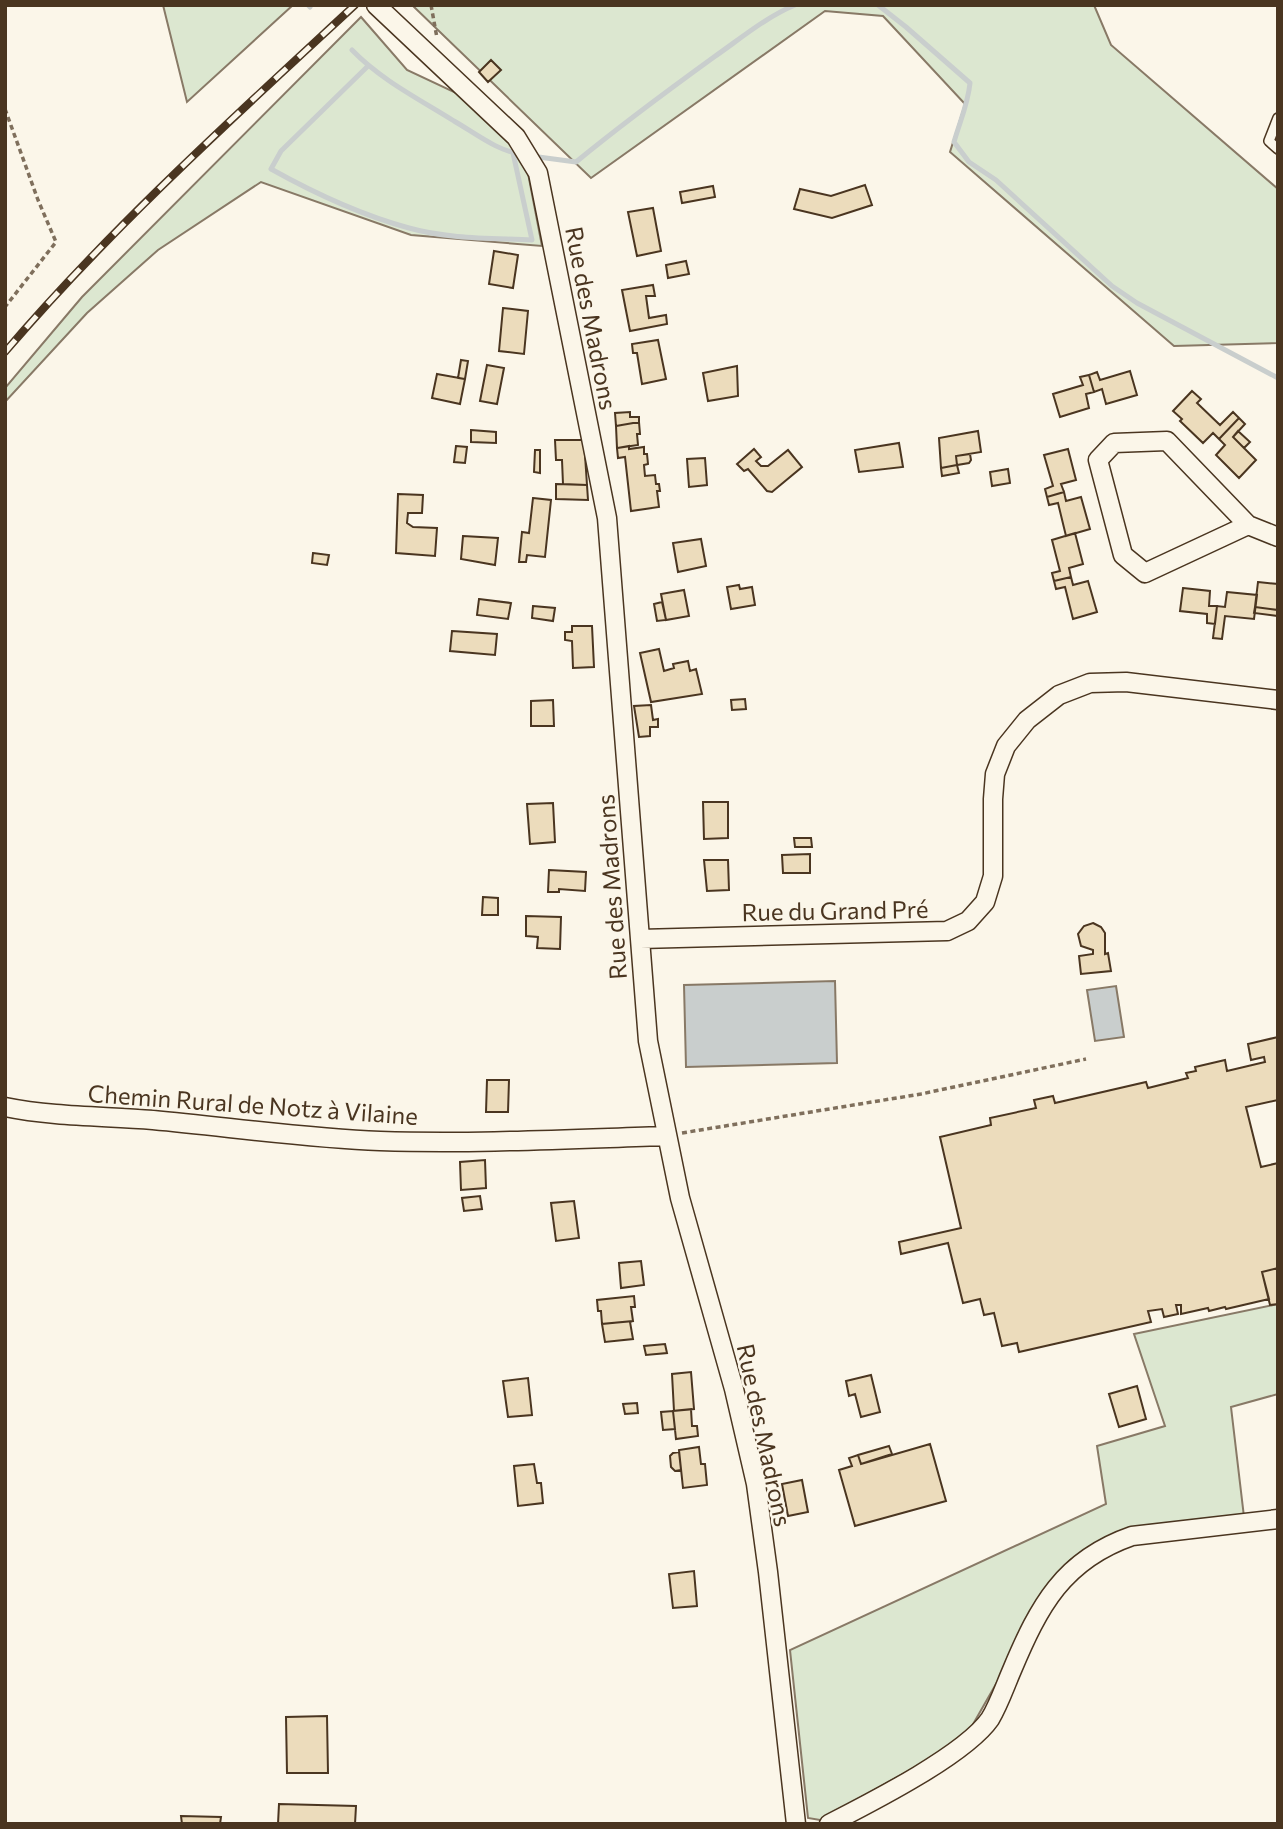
<svg xmlns="http://www.w3.org/2000/svg" width="1283" height="1829" font-family="Commissioner,sans-serif">
<rect width="100%" height="100%" fill="#fbf6e9"/>
<path fill="#dce7d0" stroke="#887966" stroke-width="2" d="M 163,5 L 293,5 L 187,102 Z
M 412,5 L 1094,5 L 1111,45 L 1278,189 L 1278,343 L 1174,346 L 950,152 L 965,104 L 883,16 L 825,11 L 591,178 Z
M 361,17 L 407,70 L 467,98 L 500,128 L 527,168 L 542,246 L 411,235 L 261,182 L 158,250 L 87,313 L 5,402 L 5,388 L 82,297 Z
M 1278,1304 L 1278,1394 L 1231,1407 L 1244,1517 L 1102,1541 L 1070,1560 L 1054,1577 L 1036,1606 L 1004,1670 L 968,1733 L 939,1754 L 820,1820 L 808,1818 L 790,1650 L 1106,1504 L 1097,1446 L 1165,1426 L 1134,1334 Z"/>
<path fill="#c9cecd" stroke="#887966" stroke-width="2" d="M 835,981 L 837,1063 L 686,1067 L 684,985 Z
M 1116,986 L 1124,1037 L 1095,1041 L 1087,990 Z"/>
<g fill="none" stroke-linecap="round" stroke-linejoin="round">
<path stroke="#c9cecd" stroke-width="5" d="M 308,5 L 310,7
M 878,5 L 906,27 L 970,83 C 968,104 960,121 954,142 L 969,162 L 996,180 L 1112,286 L 1137,303 L 1278,378
M 352,50 C 381,80 419,99 454,121 C 475,133 497,151 521,154
M 368,66 L 281,151 L 271,169 C 314,193 361,215 409,228 C 448,239 491,238 532,240 L 513,153
M 531,156 L 576,162 C 621,125 667,91 714,57 C 740,39 766,17 795,5"/>
</g>
<path fill="#ecdcbc" stroke="#4a3520" stroke-width="2" d="M 491,60 L 501,70 L 488,82 L 479,72 Z
M 865,185 L 872,205 L 832,218 L 794,209 L 800,189 L 831,196 Z
M 713,186 L 715,197 L 682,203 L 680,192 Z
M 653,208 L 661,251 L 637,256 L 628,212 Z
M 494,251 L 518,255 L 513,288 L 489,284 Z
M 686,261 L 689,274 L 668,278 L 666,265 Z
M 653,285 L 655,296 L 646,296 L 649,318 L 666,315 L 667,324 L 630,331 L 622,290 Z
M 503,308 L 528,311 L 524,354 L 499,351 Z
M 658,340 L 666,379 L 642,384 L 637,353 L 633,353 L 632,344 Z
M 461,360 L 468,361 L 465,379 L 458,378 Z
M 487,365 L 504,368 L 497,404 L 480,401 Z
M 737,366 L 738,396 L 708,401 L 703,373 Z
M 1130,371 L 1137,395 L 1106,404 L 1102,389 L 1094,392 L 1089,375 L 1097,372 L 1100,380 Z
M 437,374 L 465,379 L 460,404 L 432,398 Z
M 1089,375 L 1094,392 L 1086,394 L 1089,408 L 1060,417 L 1053,394 L 1083,385 L 1080,377 Z
M 1192,391 L 1201,399 L 1197,403 L 1220,425 L 1233,412 L 1239,418 L 1219,439 L 1213,433 L 1203,443 L 1180,421 L 1182,419 L 1173,411 Z
M 630,412 L 630,417 L 639,417 L 639,422 L 616,426 L 615,413 Z
M 1239,418 L 1245,424 L 1233,437 L 1256,460 L 1239,478 L 1216,455 L 1225,445 L 1219,439 Z
M 639,422 L 640,434 L 637,434 L 638,445 L 617,448 L 616,426 Z
M 471,430 L 496,432 L 496,443 L 471,442 Z
M 978,431 L 981,452 L 956,456 L 957,465 L 941,468 L 939,438 Z
M 1238,431 L 1250,442 L 1244,448 L 1233,437 Z
M 555,440 L 584,440 L 587,485 L 563,484 L 562,460 L 556,460 Z
M 899,443 L 903,467 L 859,472 L 855,450 Z
M 456,446 L 467,447 L 465,463 L 454,462 Z
M 629,446 L 629,449 L 644,447 L 644,454 L 647,454 L 648,464 L 644,465 L 645,476 L 655,475 L 656,484 L 659,484 L 660,491 L 657,491 L 659,507 L 631,511 L 625,457 L 618,458 L 617,448 Z
M 754,449 L 761,457 L 756,461 L 761,466 L 768,466 L 788,450 L 802,467 L 772,492 L 767,491 L 748,469 L 744,471 L 737,464 Z
M 1068,449 L 1076,480 L 1061,484 L 1064,492 L 1047,497 L 1045,489 L 1053,486 L 1044,455 Z
M 535,450 L 540,450 L 540,473 L 534,472 Z
M 970,454 L 971,460 L 969,463 L 957,465 L 956,456 Z
M 705,458 L 707,485 L 689,487 L 687,459 Z
M 957,465 L 959,473 L 942,476 L 941,468 Z
M 1008,469 L 1010,483 L 992,486 L 990,472 Z
M 556,484 L 587,485 L 588,500 L 556,499 Z
M 1064,492 L 1066,501 L 1081,497 L 1090,529 L 1066,536 L 1058,503 L 1049,505 L 1047,497 Z
M 398,494 L 423,495 L 422,513 L 408,513 L 407,523 L 413,527 L 437,528 L 435,556 L 396,553 Z
M 533,498 L 551,500 L 545,557 L 527,555 L 526,562 L 519,562 L 522,532 L 529,533 Z
M 1075,533 L 1083,564 L 1069,568 L 1071,577 L 1054,581 L 1052,573 L 1060,571 L 1052,540 Z
M 463,536 L 498,538 L 495,565 L 461,559 Z
M 701,539 L 706,566 L 678,572 L 673,543 Z
M 313,553 L 329,555 L 327,565 L 312,563 Z
M 1071,577 L 1073,585 L 1088,581 L 1097,612 L 1073,619 L 1065,587 L 1056,589 L 1054,581 Z
M 1258,582 L 1278,584 L 1278,610 L 1255,607 Z
M 739,585 L 740,589 L 752,587 L 755,605 L 731,609 L 727,587 Z
M 1183,588 L 1210,591 L 1209,606 L 1217,606 L 1215,624 L 1207,623 L 1207,614 L 1180,611 Z
M 684,590 L 689,616 L 666,620 L 661,594 Z
M 1227,592 L 1257,595 L 1254,619 L 1225,616 L 1222,639 L 1213,638 L 1217,606 L 1225,607 Z
M 479,599 L 511,603 L 508,619 L 477,615 Z
M 662,602 L 666,620 L 657,621 L 654,604 Z
M 533,606 L 555,608 L 553,621 L 532,618 Z
M 1255,607 L 1278,610 L 1278,616 L 1254,613 Z
M 572,626 L 592,626 L 594,667 L 573,668 L 572,641 L 565,640 L 565,632 L 572,632 Z
M 452,631 L 497,634 L 495,655 L 450,651 Z
M 659,649 L 664,671 L 674,668 L 673,664 L 688,661 L 690,671 L 696,669 L 702,694 L 651,702 L 640,653 Z
M 745,699 L 746,709 L 732,710 L 731,700 Z
M 553,700 L 554,726 L 531,726 L 531,701 Z
M 651,705 L 653,720 L 658,719 L 658,727 L 650,727 L 650,736 L 639,737 L 634,706 Z
M 703,802 L 728,802 L 728,838 L 704,839 Z
M 553,803 L 555,842 L 530,844 L 527,804 Z
M 794,838 L 811,838 L 812,847 L 795,847 Z
M 810,854 L 810,873 L 783,873 L 782,855 Z
M 704,860 L 728,860 L 729,890 L 707,891 Z
M 549,870 L 586,872 L 585,891 L 559,889 L 559,892 L 548,892 Z
M 483,897 L 498,898 L 498,915 L 482,915 Z
M 526,916 L 561,917 L 560,949 L 537,948 L 538,937 L 526,936 Z
M 1093,923 L 1101,927 L 1105,933 L 1105,954 L 1108,953 L 1111,971 L 1081,974 L 1079,956 L 1093,954 L 1093,950 L 1081,946 L 1078,934 L 1084,926 Z
M 1278,1037 L 1278,1100 L 1246,1107 L 1261,1167 L 1278,1163 L 1278,1268 L 1262,1272 L 1269,1299 L 1226,1309 L 1225,1307 L 1209,1311 L 1208,1308 L 1181,1314 L 1181,1305 L 1176,1305 L 1178,1314 L 1164,1317 L 1162,1309 L 1148,1311 L 1151,1322 L 1019,1352 L 1017,1343 L 1002,1346 L 994,1313 L 984,1315 L 980,1299 L 963,1303 L 948,1243 L 901,1254 L 899,1242 L 961,1228 L 940,1137 L 991,1125 L 990,1118 L 1036,1108 L 1034,1100 L 1053,1096 L 1055,1103 L 1146,1082 L 1148,1088 L 1188,1078 L 1186,1073 L 1196,1071 L 1195,1067 L 1225,1060 L 1227,1071 L 1265,1062 L 1264,1057 L 1251,1060 L 1248,1044 Z
M 487,1080 L 509,1080 L 508,1112 L 486,1112 Z
M 485,1160 L 486,1188 L 461,1190 L 460,1162 Z
M 480,1196 L 482,1209 L 464,1211 L 462,1198 Z
M 574,1201 L 579,1238 L 556,1241 L 551,1203 Z
M 641,1261 L 644,1285 L 621,1288 L 619,1263 Z
M 1278,1268 L 1278,1304 L 1270,1305 L 1262,1272 Z
M 634,1296 L 635,1307 L 631,1307 L 633,1321 L 602,1324 L 601,1311 L 598,1311 L 597,1300 Z
M 633,1321 L 630,1322 L 633,1339 L 605,1342 L 602,1324 Z
M 665,1344 L 667,1353 L 646,1355 L 644,1346 Z
M 691,1372 L 694,1409 L 674,1411 L 672,1374 Z
M 871,1375 L 880,1412 L 861,1417 L 855,1394 L 849,1396 L 846,1381 Z
M 528,1378 L 532,1415 L 508,1417 L 503,1381 Z
M 1137,1386 L 1146,1419 L 1119,1427 L 1109,1394 Z
M 637,1403 L 638,1413 L 625,1414 L 623,1404 Z
M 691,1409 L 692,1426 L 697,1426 L 698,1436 L 676,1439 L 673,1411 Z
M 673,1411 L 675,1429 L 663,1430 L 661,1412 Z
M 930,1444 L 946,1501 L 855,1526 L 839,1470 L 852,1466 L 849,1458 L 858,1455 L 861,1464 Z
M 889,1446 L 892,1454 L 861,1464 L 858,1455 Z
M 699,1447 L 701,1464 L 705,1464 L 707,1485 L 683,1488 L 679,1450 Z
M 679,1452 L 681,1470 L 675,1471 L 671,1467 L 670,1456 L 673,1453 Z
M 534,1464 L 537,1483 L 541,1483 L 543,1503 L 518,1506 L 514,1466 Z
M 802,1480 L 808,1512 L 788,1516 L 782,1484 Z
M 694,1571 L 697,1606 L 673,1608 L 669,1574 Z
M 327,1716 L 328,1773 L 287,1773 L 286,1717 Z
M 279,1804 L 356,1806 L 355,1824 L 278,1824 Z
M 181,1816 L 221,1817 L 220,1824 L 182,1824 Z"/>
<g fill="none" stroke-linecap="round" stroke-linejoin="round">
<g stroke="#4a3520" stroke-width="12">
<path id="lane" d="M 1278,118 L 1269,141 L 1278,149"/>
</g>
<g stroke="#4a3520" stroke-width="21">
<path id="street" d="M 376,5 L 516,137 L 538,173 L 607,518 L 648,1041 L 680,1198 L 734,1389 L 756,1484 L 768,1572 L 796,1824
M 1248,525 L 1145,573 L 1123,555 L 1098,460 L 1114,443 L 1167,441 L 1248,525 L 1278,537
M 640,939 L 947,931 L 968,921 L 985,902 L 993,876 L 993,799 L 995,774 L 1006,746 L 1027,720 L 1059,695 L 1090,683 L 1126,682 L 1278,700
M 5,1107 C 54,1117 104,1116 153,1120 C 229,1127 304,1138 380,1141 C 476,1144 571,1139 667,1136
M 829,1824 C 870,1803 965,1755 990,1719 C 999,1704 1005,1686 1012,1670 C 1039,1606 1063,1560 1132,1536 L 1278,1519"/>
</g>
<path stroke="#7f6f5c" stroke-width="3.5" stroke-dasharray="5 3.5" stroke-linecap="butt" d="M 431,5 L 437,38
M 5,109 L 38,200 L 56,242 L 5,307
M 682,1133 L 921,1094 L 1086,1059"/>
<use href="#lane" stroke="#fbf6e9" stroke-width="9"/>
<use href="#street" stroke="#fbf6e9" stroke-width="18"/>
<g stroke="#4a3520" stroke-width="8">
<path id="rail" d="M 5,352 C 112,227 234,117 355,5"/>
</g>
<use href="#rail" stroke="#fbf6e9" stroke-width="5" stroke-dasharray="16" stroke-linecap="butt"/>
</g>
<g text-anchor="middle" dominant-baseline="central" stroke-width="5" stroke-linejoin="round" paint-order="stroke">
<g font-size="24" fill="#4a3520" stroke="#fbf6e9">
<text transform="translate(592 318) rotate(79)">Rue des Madrons</text>
<text transform="translate(611 887) rotate(-94)">Rue des Madrons</text>
<text transform="translate(835 910) rotate(-1)">Rue du Grand Pré</text>
<text transform="translate(253 1104) rotate(4)">Chemin Rural de Notz à Vilaine</text>
<text transform="translate(765 1435) rotate(78)">Rue des Madrons</text>
</g>
</g>
<rect width="1283" height="1829" fill="none" stroke="#4a3520" stroke-width="14"/>
</svg>
